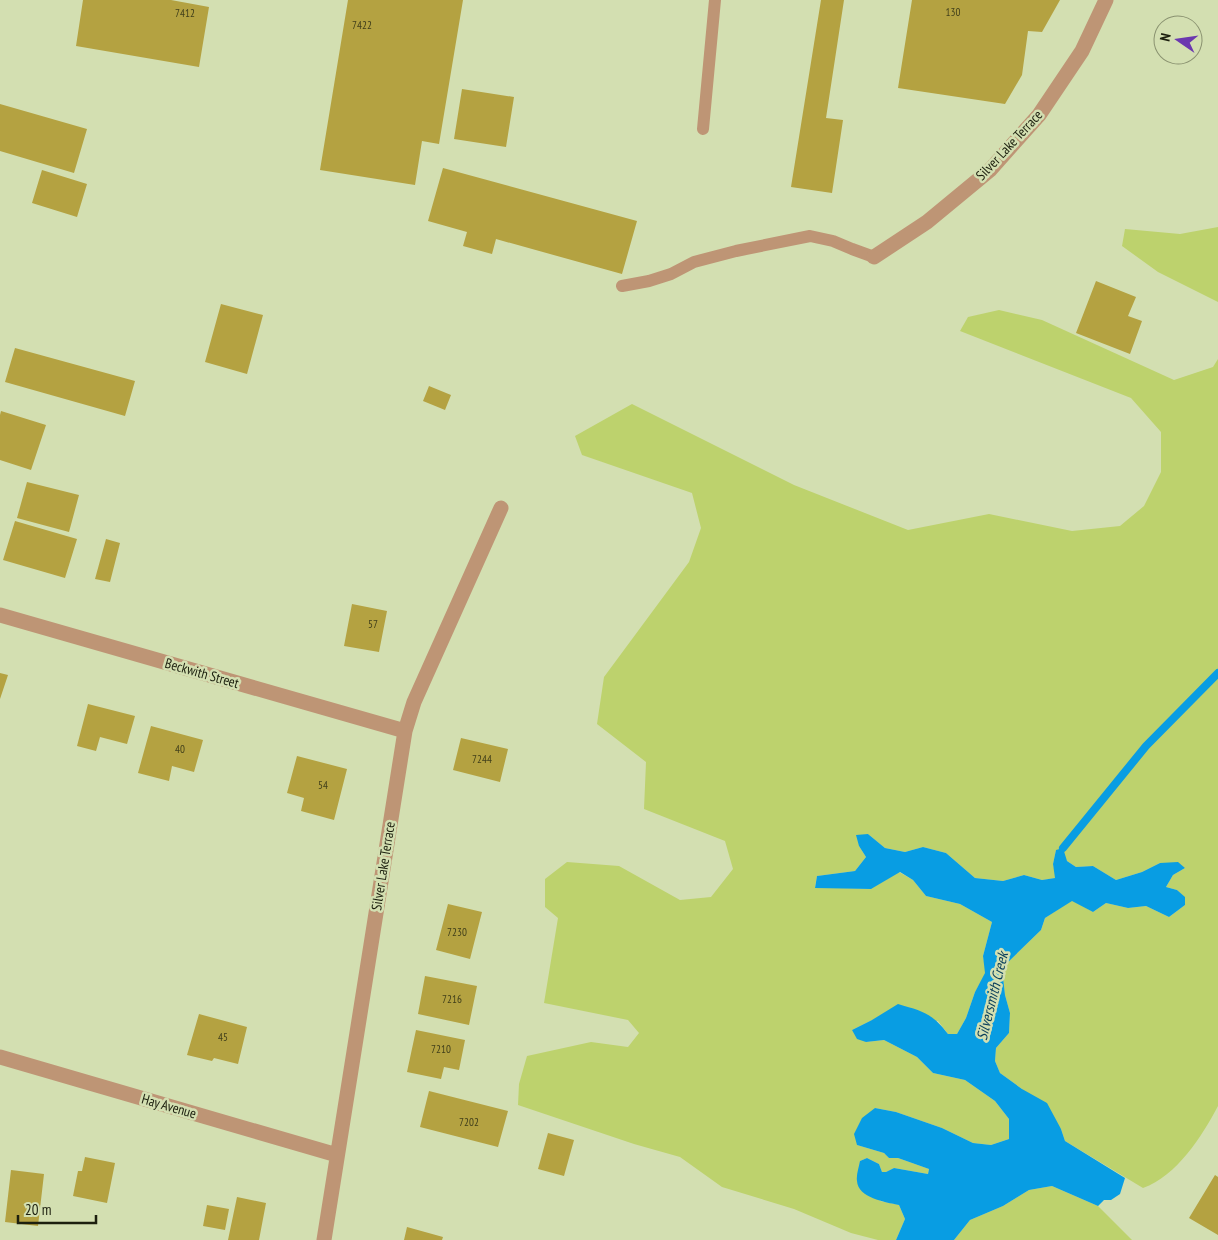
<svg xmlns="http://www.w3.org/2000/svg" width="1218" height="1240" font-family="'PT Sans Narrow',sans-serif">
<rect width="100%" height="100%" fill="#d3dfb1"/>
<path fill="#bdd26d" d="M 1218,227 L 1218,302 L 1158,272 L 1122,246 L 1125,229 L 1180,234 Z
M 999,310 L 1042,320 L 1174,380 L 1213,367 L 1218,359 L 1218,1106 C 1202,1136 1177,1176 1143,1188 L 1065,1141 L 1061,1129 L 1022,1089 L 1000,1073 L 995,1061 L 996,1048 L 1009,1033 L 1010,1013 L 1005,995 L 1002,968 L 1041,930 L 1045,918 L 1072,900 L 1093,912 L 1106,903 L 1128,908 L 1146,906 L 1169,917 L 1185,905 L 1184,897 L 1177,890 L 1166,887 L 1173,875 L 1185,868 L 1160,863 L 1142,872 L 1116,880 L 1093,866 L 1076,867 L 1067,861 L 1056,850 L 1053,864 L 1056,878 L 1042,880 L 1024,875 L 1003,881 L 975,878 L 946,853 L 923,847 L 905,852 L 885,848 L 868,834 L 859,846 L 866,857 L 855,871 L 817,876 L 815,887 L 870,889 L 899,872 L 913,880 L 926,896 L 960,904 L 992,922 L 983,956 L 986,973 L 975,992 L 966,1018 L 957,1034 L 948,1034 L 938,1021 L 872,1020 L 852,1030 L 866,1042 L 884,1040 L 917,1057 L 933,1073 L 965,1080 L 995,1101 L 1009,1119 L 1009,1139 L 991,1145 L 973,1143 L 942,1128 L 896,1112 L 875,1108 L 857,1145 L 884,1153 L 889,1158 L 898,1158 L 929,1169 L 928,1174 L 894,1168 L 886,1172 L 882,1172 L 879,1164 L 867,1158 L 860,1161 L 880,1201 L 899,1205 L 905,1219 L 896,1240 L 878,1240 L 851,1233 L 794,1209 L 722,1187 L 680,1157 L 634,1144 L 518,1105 L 519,1084 L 527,1056 L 591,1042 L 628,1047 L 639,1033 L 628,1020 L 544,1003 L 558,918 L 545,907 L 545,879 L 567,862 L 619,866 L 680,900 L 711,897 L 733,869 L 725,841 L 644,809 L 646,762 L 597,724 L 604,677 L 689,562 L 701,528 L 692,493 L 582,455 L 575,436 L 632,404 L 794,485 L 908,530 L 989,514 L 1072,531 L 1120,526 L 1144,506 L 1161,472 L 1161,432 L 1131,398 L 960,331 L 968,317 Z
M 1052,1186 L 1098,1206 L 1132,1240 L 954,1240 L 970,1220 L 1003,1206 L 1029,1190 Z"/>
<path fill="#089de3" d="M 868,834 L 885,848 L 905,852 L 923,847 L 946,853 L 975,878 L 1003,881 L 1024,875 L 1042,880 L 1055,878 L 1053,864 L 1056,850 L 1063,848 L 1067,861 L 1076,867 L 1093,866 L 1116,880 L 1142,872 L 1160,863 L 1178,862 L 1185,868 L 1173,875 L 1166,887 L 1177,890 L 1185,897 L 1185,905 L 1169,917 L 1146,906 L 1128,908 L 1106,903 L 1093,912 L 1072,901 L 1045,918 L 1041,930 L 1002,968 L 1005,995 L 1010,1013 L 1009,1033 L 996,1048 L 995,1061 L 1000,1073 L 1022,1089 L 1047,1103 L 1061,1129 L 1065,1141 L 1125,1178 L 1120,1194 L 1111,1200 L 1104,1200 L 1098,1206 L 1052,1186 L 1029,1190 L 1003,1206 L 970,1220 L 954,1240 L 896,1240 L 905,1219 L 899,1205 C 885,1202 858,1198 857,1181 C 856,1175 859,1167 860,1161 L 867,1158 L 879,1164 L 882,1172 L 886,1172 L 894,1168 L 928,1174 L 929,1169 L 898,1158 L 889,1158 L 884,1153 L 857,1145 L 854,1134 L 862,1118 L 875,1108 L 896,1112 L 942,1128 L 973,1143 L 991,1145 L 1009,1139 L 1009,1119 L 995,1101 L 965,1080 L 933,1073 L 917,1057 L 884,1040 L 866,1042 L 857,1039 L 852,1030 L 872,1020 L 898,1004 C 922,1011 932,1013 948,1034 L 957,1034 L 966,1018 L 975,992 L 985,973 L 983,956 L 992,922 L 960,904 L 926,896 L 913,880 L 900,872 L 871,889 L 815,888 L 817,876 L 855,871 L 866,857 L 859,846 L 856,835 Z"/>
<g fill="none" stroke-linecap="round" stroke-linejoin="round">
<path stroke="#089de3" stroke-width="8" d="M 1063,848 L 1146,746 L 1218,673"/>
</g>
<path fill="#b4a241" d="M 83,0 L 171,0 L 209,7 L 199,67 L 76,46 Z
M 348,0 L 463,0 L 439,144 L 422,141 L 415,185 L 320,170 Z
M 821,0 L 844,0 L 826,118 L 843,120 L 832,193 L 791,187 Z
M 912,0 L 1060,0 L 1042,32 L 1028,31 L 1022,75 L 1005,104 L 898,88 Z
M 462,89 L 514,97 L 506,147 L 454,139 Z
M 0,104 L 87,129 L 74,173 L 0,151 Z
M 443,168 L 637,221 L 622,274 L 496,239 L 492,254 L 463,246 L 467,232 L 428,221 Z
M 42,170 L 87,184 L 77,217 L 32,203 Z
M 1096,281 L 1136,297 L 1128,316 L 1142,321 L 1130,354 L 1076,333 Z
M 221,304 L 263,315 L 247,374 L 205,362 Z
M 15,348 L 135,381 L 125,416 L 5,382 Z
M 429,386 L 451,395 L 445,410 L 423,401 Z
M 1,411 L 46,425 L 31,470 L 0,460 L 0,415 Z
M 27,482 L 79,495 L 69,532 L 17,518 Z
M 15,521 L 77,539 L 65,578 L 3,560 Z
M 106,539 L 120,543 L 110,582 L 95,579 Z
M 352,604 L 387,611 L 379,652 L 344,646 Z
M 0,673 L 8,675 L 0,699 Z
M 88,704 L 135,716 L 127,744 L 100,737 L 96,751 L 77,746 Z
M 151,726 L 203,740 L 194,772 L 172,766 L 169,781 L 138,773 Z
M 461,738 L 508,749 L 500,782 L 453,770 Z
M 297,756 L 347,769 L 334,820 L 301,811 L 304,798 L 287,793 Z
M 448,904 L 482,912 L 470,959 L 436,950 Z
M 425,976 L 477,986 L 469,1025 L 418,1014 Z
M 199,1014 L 247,1027 L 238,1064 L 214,1058 L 212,1061 L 187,1055 Z
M 416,1030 L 465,1040 L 459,1070 L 444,1067 L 441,1079 L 407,1072 Z
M 429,1091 L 508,1111 L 498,1147 L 420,1127 Z
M 548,1133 L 574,1140 L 564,1176 L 538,1169 Z
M 85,1157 L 115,1163 L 107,1203 L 73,1196 L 78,1171 L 82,1171 Z
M 11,1170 L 44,1174 L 38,1226 L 5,1222 Z
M 1215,1175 L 1218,1177 L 1218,1235 L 1189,1218 Z
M 237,1197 L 266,1203 L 259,1240 L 228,1240 Z
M 207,1205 L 229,1209 L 225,1230 L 203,1226 Z
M 407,1227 L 443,1237 L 442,1240 L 404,1240 Z"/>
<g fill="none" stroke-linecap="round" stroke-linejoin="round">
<path stroke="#be9575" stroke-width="12" d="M 703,129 L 715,0
M 622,286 L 649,281 L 671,274 L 694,262 L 736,251 L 810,236 L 833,241 L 852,249 L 874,257"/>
<path stroke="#be9575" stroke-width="15" d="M 874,257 L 927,222 L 990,170 L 1039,115 L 1082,51 L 1106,0
M 0,615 L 405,731
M 0,1057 L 337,1155
M 324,1240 L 405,731 L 414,702 L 501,508"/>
</g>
<g text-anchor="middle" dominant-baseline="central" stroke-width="5" stroke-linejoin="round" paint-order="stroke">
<g font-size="11" fill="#42401b">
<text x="953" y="12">130</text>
<text x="185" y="13">7412</text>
<text x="362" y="25">7422</text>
<text x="373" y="624">57</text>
<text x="180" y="749">40</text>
<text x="482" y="759">7244</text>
<text x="323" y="785">54</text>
<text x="457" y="932">7230</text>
<text x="452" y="999">7216</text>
<text x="223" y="1037">45</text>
<text x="441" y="1049">7210</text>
<text x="469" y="1122">7202</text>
</g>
<g font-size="14" fill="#1c1f0e" stroke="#d3dfb1">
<text transform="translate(1009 145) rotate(-47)">Silver Lake Terrace</text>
<text transform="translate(202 673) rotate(16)">Beckwith Street</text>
<text transform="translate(383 866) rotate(-81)">Silver Lake Terrace</text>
<text transform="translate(169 1106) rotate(16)">Hay Avenue</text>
</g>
<g font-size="15" font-style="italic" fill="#0b3f5b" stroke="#d3dfb1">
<text transform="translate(992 996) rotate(-76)">Silversmith Creek</text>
</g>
</g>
<g transform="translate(1178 40) rotate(283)"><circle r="24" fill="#d3dfb1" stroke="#8a9270"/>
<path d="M0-4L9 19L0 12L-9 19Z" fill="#6b38af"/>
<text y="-8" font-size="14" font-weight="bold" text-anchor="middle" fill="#1c1f0e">N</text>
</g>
<path d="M18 1215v8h78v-8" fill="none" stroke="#1c1f0e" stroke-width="2.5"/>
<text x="25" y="1215" font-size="15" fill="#1c1f0e" stroke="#d3dfb1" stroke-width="4" paint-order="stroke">20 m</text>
</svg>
